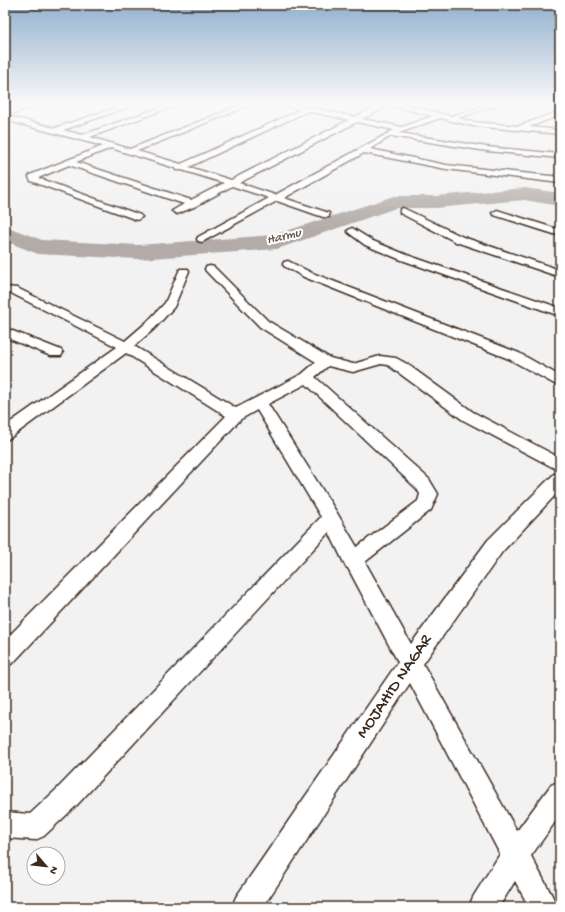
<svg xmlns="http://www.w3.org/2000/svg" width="565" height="912" font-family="'Gochi Hand',sans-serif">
<rect width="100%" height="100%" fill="#f3f2f2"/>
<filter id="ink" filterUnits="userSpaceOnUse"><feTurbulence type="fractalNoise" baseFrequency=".025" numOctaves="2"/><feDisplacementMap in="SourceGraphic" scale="8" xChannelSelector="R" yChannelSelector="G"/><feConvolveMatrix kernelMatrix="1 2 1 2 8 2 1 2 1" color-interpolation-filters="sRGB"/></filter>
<g filter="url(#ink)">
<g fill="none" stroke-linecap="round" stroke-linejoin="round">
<path fill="#b2aba7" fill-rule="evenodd" d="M 524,188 L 560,193 L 560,206 L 524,200 L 436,208 L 396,208 L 277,249 L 138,259 L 38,254 L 5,241 L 5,226 L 42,240 L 138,245 L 274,235 L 394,196 L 436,196 Z"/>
<g stroke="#3b2a1e" stroke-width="3">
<path id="minor" d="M 31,103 L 40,103 L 7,116 L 55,128 L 130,103 L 140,103 L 63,130 L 82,135 L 173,103 L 182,103 L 90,137 L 130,149 L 246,103 L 255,103 L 137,151 L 181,164 L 300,110 L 276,103 L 288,103 L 355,117 L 383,103 L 398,103 L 451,116 L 493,103 L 503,103 L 458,118 L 473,122 L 519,126 L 560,111 L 560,115 L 529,127 L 560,130 L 560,134 L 473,126 L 440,118 L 399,133 L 487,147 L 560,154 L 560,158 L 487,151 L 391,136 L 370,149 L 446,165 L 560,177 L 560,183 L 446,169 L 364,153 L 284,198 L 329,213 L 329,217 L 323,217 L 277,201 L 202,242 L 198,241 L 197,239 L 198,237 L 269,198 L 232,186 L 196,206 L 177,214 L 172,211 L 184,204 L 69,165 L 38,178 L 140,215 L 142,217 L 137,220 L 31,181 L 29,177 L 30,175 L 103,146 L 5,120 L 5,113 ZM 389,105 L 433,116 L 402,127 L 362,119 ZM 308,111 L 349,120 L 231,180 L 189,167 ZM 357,122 L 394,130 L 275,195 L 239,183 ZM 111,148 L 175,168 L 176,170 L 182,170 L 224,183 L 191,200 L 76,162 Z
M 403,208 L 463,237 L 560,270 L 560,277 L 456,242 L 400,213 L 400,209 Z
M 497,210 L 560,230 L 560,236 L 494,215 L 492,213 Z
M 352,228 L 373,241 L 407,255 L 560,308 L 560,316 L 399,259 L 365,245 L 349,233 L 347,231 Z
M 288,261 L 312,273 L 519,353 L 560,376 L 560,387 L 509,359 L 304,277 L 284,266 L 283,264 L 284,262 Z
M 210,266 L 214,267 L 268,321 L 330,358 L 353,364 L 380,356 L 396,358 L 407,364 L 473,412 L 560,458 L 560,471 L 463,420 L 388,365 L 381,364 L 353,372 L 328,366 L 315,377 L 429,479 L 438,494 L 431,510 L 365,562 L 411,644 L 488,540 L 554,474 L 560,473 L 560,490 L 502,552 L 423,664 L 517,831 L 551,785 L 560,781 L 560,815 L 531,856 L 558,907 L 529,907 L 515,881 L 499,907 L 469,907 L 473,897 L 500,854 L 410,683 L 263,907 L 232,907 L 236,897 L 398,662 L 348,568 L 346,567 L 329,532 L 76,806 L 44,836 L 35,840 L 5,838 L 5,812 L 30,814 L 58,788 L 321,517 L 257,410 L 241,419 L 13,663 L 5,666 L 5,640 L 226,416 L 126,353 L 10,438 L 5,440 L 5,426 L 117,347 L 11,293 L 5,293 L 5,287 L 17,288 L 125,341 L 147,322 L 165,303 L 180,269 L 188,269 L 189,271 L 174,307 L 155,328 L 134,346 L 236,408 L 302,374 L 316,362 L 260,327 L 206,271 L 205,269 L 206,267 ZM 306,384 L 417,489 L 420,494 L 418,501 L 357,547 L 337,513 L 268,404 Z
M 5,328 L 61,350 L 63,353 L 61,356 L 51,356 L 5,337 Z"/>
</g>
<use href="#minor" fill="#fff" fill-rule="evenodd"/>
</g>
</g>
<linearGradient id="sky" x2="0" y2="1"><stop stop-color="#92b0ce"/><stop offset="0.45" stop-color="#faf9f9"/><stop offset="1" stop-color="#faf9f9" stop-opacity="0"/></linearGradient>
<rect width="565" height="231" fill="url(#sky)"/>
<g text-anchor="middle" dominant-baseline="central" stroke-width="4" stroke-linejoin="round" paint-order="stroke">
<g font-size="13" font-style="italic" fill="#65574e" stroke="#fff">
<text transform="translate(284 237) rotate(-14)">Harmu</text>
</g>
<g font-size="17" fill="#3b2a1e" stroke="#fff">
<text transform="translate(395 687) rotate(-56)">MOJAHID NAGAR</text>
</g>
</g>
<rect width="565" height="912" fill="none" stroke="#fff" stroke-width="20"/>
<rect x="10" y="10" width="545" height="892" fill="none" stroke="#3b2a1e" stroke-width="1.5" filter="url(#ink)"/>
<g transform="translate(46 866) rotate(118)"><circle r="19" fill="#ffffff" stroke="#b1aaa5"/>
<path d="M0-3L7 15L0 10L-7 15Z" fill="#3b2a1e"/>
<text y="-6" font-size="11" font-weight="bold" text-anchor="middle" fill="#3b2a1e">N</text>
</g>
</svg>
